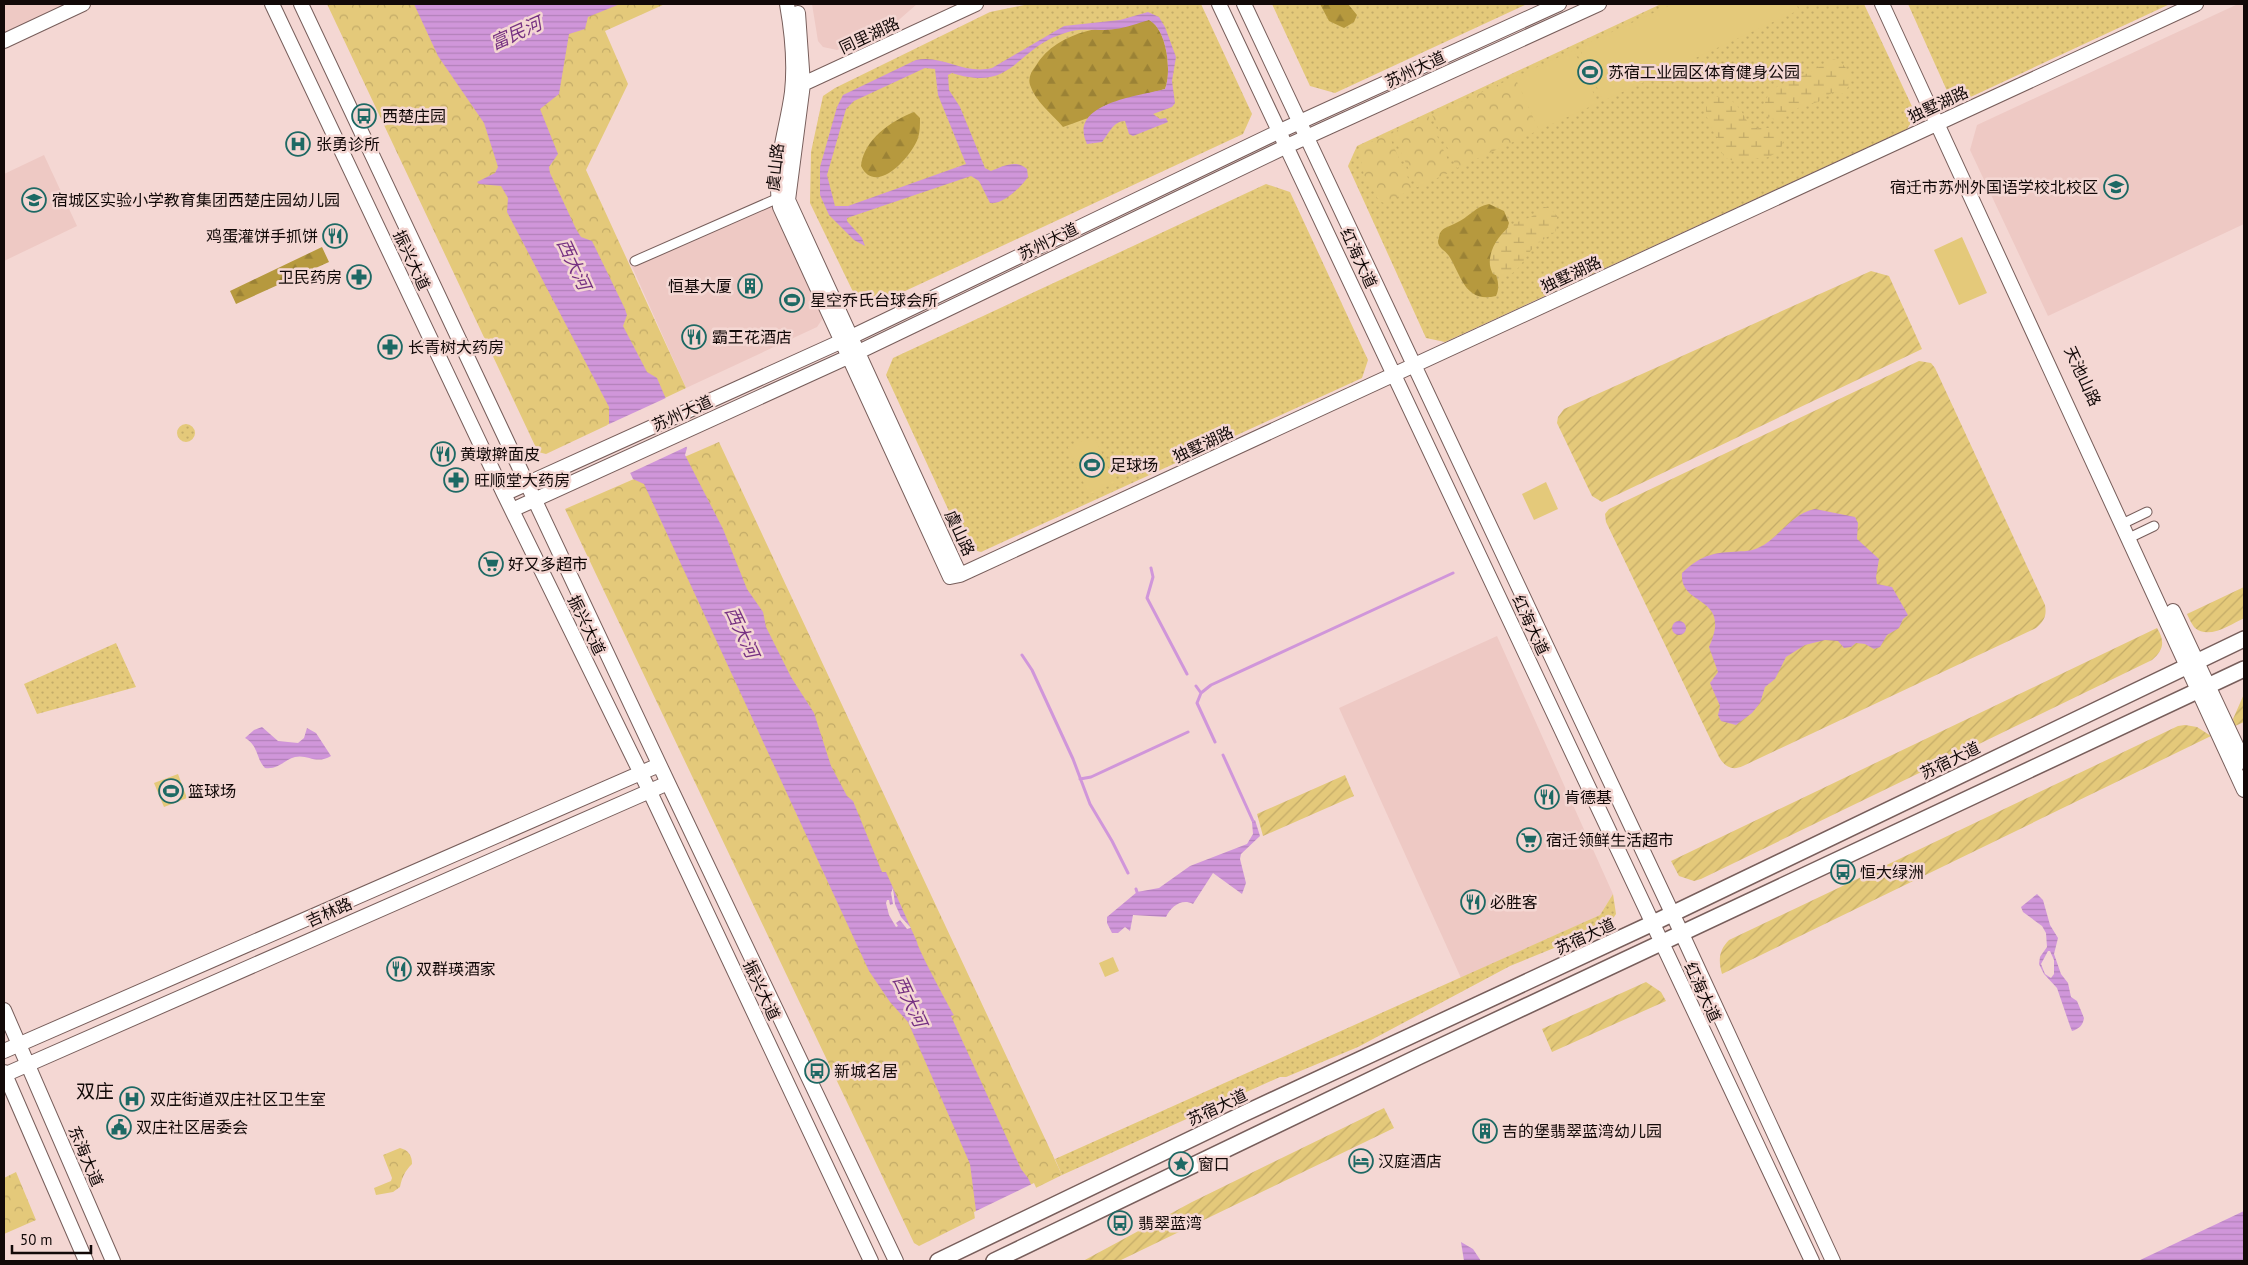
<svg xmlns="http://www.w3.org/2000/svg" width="2248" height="1265" font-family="'PT Sans','Noto Sans SC',sans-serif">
<defs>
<pattern id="grass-dots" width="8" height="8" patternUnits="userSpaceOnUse" patternTransform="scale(1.25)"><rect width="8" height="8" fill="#e4c97a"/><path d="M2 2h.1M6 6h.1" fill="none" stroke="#c3ab68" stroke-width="1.8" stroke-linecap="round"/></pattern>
<pattern id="forest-firs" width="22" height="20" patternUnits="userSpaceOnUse" patternTransform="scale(1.25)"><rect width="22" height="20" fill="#b6993e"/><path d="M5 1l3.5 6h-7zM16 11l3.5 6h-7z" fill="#9b8235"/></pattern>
<pattern id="wetland-marsh" width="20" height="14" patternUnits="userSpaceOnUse" patternTransform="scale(1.25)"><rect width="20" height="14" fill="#e4c97a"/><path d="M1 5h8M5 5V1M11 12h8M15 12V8" fill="none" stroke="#c3ab68"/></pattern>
<pattern id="park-crowns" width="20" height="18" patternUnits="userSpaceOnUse" patternTransform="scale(1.25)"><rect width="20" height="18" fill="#e4c97a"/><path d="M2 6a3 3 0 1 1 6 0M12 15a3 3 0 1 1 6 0" fill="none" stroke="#c3ab68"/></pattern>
<pattern id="garden-furrows" width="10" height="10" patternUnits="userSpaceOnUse" patternTransform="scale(1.25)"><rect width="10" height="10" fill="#e4c97a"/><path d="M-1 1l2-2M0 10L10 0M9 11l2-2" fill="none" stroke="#c3ab68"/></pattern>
<pattern id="water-rules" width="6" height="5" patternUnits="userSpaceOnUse" patternTransform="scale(1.25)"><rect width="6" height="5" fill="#d096da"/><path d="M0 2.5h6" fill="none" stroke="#b280ba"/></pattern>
</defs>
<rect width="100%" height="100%" fill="#f4d7d3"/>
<path fill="#eec9c4" d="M 4,4 L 71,4 L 4,36 Z
M 812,4 L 917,4 L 893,25 L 837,50 L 823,47 L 818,41 Z
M 2238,4 L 2244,4 L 2244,224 L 2048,316 L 1970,150 L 1977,125 Z
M 44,155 L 77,226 L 4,261 L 4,174 Z
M 770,197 L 823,318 L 817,327 L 686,388 L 629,260 Z
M 1497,636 L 1613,894 L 1600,915 L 1461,978 L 1339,708 Z"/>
<path fill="url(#grass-dots)" d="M 1029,4 L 1201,4 L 1252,114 L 1243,134 L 875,305 L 857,300 L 810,203 L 811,152 L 823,96 L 835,88 L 990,12 Z
M 1272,4 L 1527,4 L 1335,93 L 1310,86 Z
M 1661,4 L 1864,4 L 1916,115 L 1907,129 L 1445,342 L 1426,338 L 1348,166 L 1357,146 Z
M 1908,4 L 2170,4 L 1962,101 L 1948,93 Z
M 1266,184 L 1290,192 L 1368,360 L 1362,378 L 981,552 L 966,548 L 886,375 L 893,358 Z
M177 433a9 9 0 1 1 18 0a9 9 0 1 1-18 0Z
M 116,643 L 136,687 L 37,714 L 24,684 Z
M 1613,894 L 1616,914 L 1608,926 L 1510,966 L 1358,1047 L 1286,1077 L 1280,1077 L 1062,1175 L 1055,1159 L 1600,915 Z"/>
<path fill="url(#forest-firs)" d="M 1320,4 L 1348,4 L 1357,15 L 1354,22 L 1344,28 L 1329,21 Z
M 1149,20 C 1167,29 1172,72 1165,89 L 1106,105 L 1088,118 L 1063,127 C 1052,114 1035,101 1030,85 C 1028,78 1031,72 1035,67 C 1059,27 1108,28 1149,20 Z
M 914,112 L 920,118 C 920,125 920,132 918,138 C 912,156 876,197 861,166 C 864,139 891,121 914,112 Z
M 1489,204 L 1504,211 L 1509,223 L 1494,270 C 1498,278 1500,288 1496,296 C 1465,303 1462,277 1449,256 C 1445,250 1438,248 1438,241 C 1439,238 1439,235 1440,233 C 1443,227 1451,226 1456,223 C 1468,218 1476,206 1489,204 Z
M 322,247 L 329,262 L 236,304 L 230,291 Z"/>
<path fill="url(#wetland-marsh)" d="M 1834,59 C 1850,66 1854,80 1844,94 L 1833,92 L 1818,102 L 1803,105 L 1777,121 L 1765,115 C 1760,87 1788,82 1806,74 C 1816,70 1824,63 1834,59 Z
M 1714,97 C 1736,95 1742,113 1751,128 L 1769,128 L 1778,131 L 1783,141 L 1781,149 C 1766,161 1765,157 1749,159 C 1718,164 1725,155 1713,131 C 1709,122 1704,115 1707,105 Z
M 1544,207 L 1550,208 L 1557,216 L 1556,231 C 1548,237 1539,241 1533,248 C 1522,261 1513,284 1493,274 C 1483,257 1498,234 1513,224 C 1519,221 1525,220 1531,217 C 1536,214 1539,210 1544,207 Z"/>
<path fill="url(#park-crowns)" d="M 327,4 L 665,4 L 605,31 L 628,84 L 586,170 L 686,388 L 546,454 L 538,452 Z
M 1515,77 L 1539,130 L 1457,168 L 1432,115 Z
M 1428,116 L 1453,171 L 1417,187 L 1392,133 Z
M 1388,134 L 1413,189 L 1384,203 L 1379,201 L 1364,175 L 1359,151 L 1361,147 Z
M 719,442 L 1062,1175 L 919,1246 L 914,1243 L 565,509 Z
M 400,1148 C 408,1150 412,1155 412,1164 C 405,1171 402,1177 400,1187 L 393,1192 L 376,1195 L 374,1188 L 391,1181 L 392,1178 L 383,1155 Z
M 16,1172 L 36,1220 L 4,1234 L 4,1178 Z"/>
<path fill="url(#garden-furrows)" d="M 1871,271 L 1889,276 L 1922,349 L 1602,502 L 1592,496 L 1557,423 L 1558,417 L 1564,409 Z
M 1919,361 L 1931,363 L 1935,368 L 2045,605 C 2047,616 2044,621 2036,628 L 1743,766 C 1732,771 1725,767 1719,757 L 1606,522 L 1605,514 L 1609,509 Z
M 2244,587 L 2244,618 C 2232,624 2209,640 2195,628 C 2192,625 2189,618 2187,614 Z
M 2157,628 C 2165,641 2164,650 2152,660 L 1701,879 L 1694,881 L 1679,876 L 1671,861 Z
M 2244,694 L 2244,722 L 2235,726 L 2233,719 Z
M 2185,725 L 2197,727 L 2211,736 L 1722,974 C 1718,960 1719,950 1729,940 L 2178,726 Z
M 1345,775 L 1354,796 L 1263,836 L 1257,814 Z
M 1646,982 L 1661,992 L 1666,1001 L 1552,1052 L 1542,1029 Z
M 1384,1108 L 1394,1128 L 1119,1261 L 1083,1261 L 1192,1202 Z"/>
<path fill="#e4c97a" d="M 1673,4 L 1796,4 L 1799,10 L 1603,101 L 1579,47 Z
M 1574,50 L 1598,103 L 1539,130 L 1515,77 Z
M 1962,237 L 1987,293 L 1959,305 L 1934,250 Z
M 1094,436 L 1115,483 L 1089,495 L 1068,447 Z
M 1546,482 L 1558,509 L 1534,520 L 1522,494 Z
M 178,774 L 187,798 L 164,807 L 154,783 Z
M 1113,957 L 1119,971 L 1105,977 L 1099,963 Z"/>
<path fill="url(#water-rules)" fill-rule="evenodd" d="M 414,4 L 620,4 L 588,17 L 585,29 L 569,34 L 559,94 L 540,109 L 558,154 L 549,167 L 550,173 L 576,229 L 581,237 L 592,241 L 625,309 L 627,315 L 623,326 L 647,372 L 657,378 L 687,448 L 685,455 L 723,529 L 747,589 L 763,612 L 766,627 L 791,677 L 814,713 L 831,766 L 847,796 L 853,801 L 882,872 L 886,872 L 917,942 C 917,947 948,1005 954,1015 L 951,1016 L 1021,1169 L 1028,1178 L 1067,1261 L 977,1219 L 970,1164 L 908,1022 L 890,1002 L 869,971 L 644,484 L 633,479 L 609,428 L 609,407 L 507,212 L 508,198 L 501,186 L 479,184 L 477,182 L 495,173 L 498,167 L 484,123 L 438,56 Z
M 1148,12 L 1159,17 L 1165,27 L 1176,57 L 1172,81 L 1175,103 L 1172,107 L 1153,114 L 1160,119 L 1166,118 L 1168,122 L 1133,136 L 1129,134 L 1125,121 C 1113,121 1109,134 1102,142 L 1087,144 C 1067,103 1140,96 1165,89 C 1172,72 1167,29 1149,20 C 1138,23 1126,28 1115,29 C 1098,32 1082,27 1065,33 C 1015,48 1014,93 952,73 L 948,75 L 949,90 L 960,107 L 985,168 L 991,171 C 1003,166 1016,159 1027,169 L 1028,177 C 1021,187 1003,205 990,203 L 979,181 L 971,176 L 847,218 L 847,221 L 862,238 L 865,246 L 854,240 L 829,215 L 820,195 L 820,167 L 837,107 L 843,95 L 916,60 C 942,54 964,75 992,68 L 1064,26 L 1120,20 ZM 925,68 L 935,69 L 938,95 L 966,164 L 848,206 L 835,206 L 827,175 L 846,109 L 854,101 Z
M 1815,509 L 1855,517 L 1858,523 L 1857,539 L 1879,559 L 1876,577 L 1877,584 L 1892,587 L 1908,615 L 1903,619 L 1899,628 L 1887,635 L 1880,647 L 1874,649 L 1865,644 L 1856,643 L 1851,647 L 1844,648 L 1838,641 L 1825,640 L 1805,645 L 1786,657 L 1775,679 L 1765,687 L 1760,703 L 1752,713 L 1736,725 L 1721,721 L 1718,715 L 1720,706 L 1710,683 L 1718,672 L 1709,647 C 1733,594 1679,608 1682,573 C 1698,558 1709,553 1731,552 C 1740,551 1749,552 1758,548 C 1780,538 1790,514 1815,509 Z
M1672 628a7 7 0 1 1 14 0a7 7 0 1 1-14 0Z
M 262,727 L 278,741 L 298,743 L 304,738 L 307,728 L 316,733 L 331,756 C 316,765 308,754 295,757 C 284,760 278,770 265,768 C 256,759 259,746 245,738 L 254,730 Z
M 1255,820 L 1260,836 L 1241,854 L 1240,859 L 1246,883 L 1242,894 L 1213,873 L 1193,904 C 1181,898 1171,907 1166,917 L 1133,915 L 1130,931 L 1125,927 L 1118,933 L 1112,933 L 1107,923 L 1107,917 L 1137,892 L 1159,888 L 1190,866 L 1247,844 L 1253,834 L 1252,822 Z
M 2037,894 L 2043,900 L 2050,925 L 2058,938 L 2054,954 L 2061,974 L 2068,983 L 2071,997 L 2077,1001 L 2084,1018 C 2083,1025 2079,1029 2072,1031 L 2070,1026 L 2057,988 L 2044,974 L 2039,964 L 2040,957 L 2047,947 L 2046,933 L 2042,926 L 2023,912 L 2021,907 ZM 2048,951 L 2050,951 L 2054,960 L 2054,974 L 2051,978 L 2045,974 L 2041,964 Z
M 2244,1211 L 2244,1261 L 2138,1261 Z
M 1461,1242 L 1473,1249 L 1481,1261 L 1464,1261 Z"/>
<path fill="#f4d7d3" d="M 668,397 L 688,446 L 628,474 L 607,425 Z
M 893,888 L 895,904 L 901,917 L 911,928 L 907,929 L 900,920 L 896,923 L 898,926 L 896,927 L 889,915 L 886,903 L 887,900 L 889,900 L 890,905 L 893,904 L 891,893 Z
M 1034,1183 L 1069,1261 L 995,1261 L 975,1219 L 974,1212 Z"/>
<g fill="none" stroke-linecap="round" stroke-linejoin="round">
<path stroke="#d096da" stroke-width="3" d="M 1151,568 L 1153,577 L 1147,598 L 1187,674
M 1022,655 L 1032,670 L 1073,759 L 1090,804 L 1112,841 L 1128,873
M 1196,686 L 1201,693
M 1215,742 L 1197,703 L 1201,693 L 1211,685 L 1453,573
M 1223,755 L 1253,821
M 1080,779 L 1091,777 L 1188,732
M 1136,889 L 1137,892"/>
<g stroke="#775e5b" stroke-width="11">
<path id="street" d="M 635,261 L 783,196
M 2122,524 L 2147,512
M 2129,538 L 2154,526"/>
</g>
<g stroke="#775e5b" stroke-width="16">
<path id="secondary" d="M 272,4 L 504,494 L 649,790 L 871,1261
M 301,4 L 668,783 L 896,1261
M 787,4 C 792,32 795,64 792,92 C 787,131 772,167 780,207 L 950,577 L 960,575 L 2196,4
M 1219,4 L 1812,1261
M 1244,4 L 1682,934 L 1833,1261
M 1882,4 L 2244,790
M 798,13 L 803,84 L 788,200 L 960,575
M 4,41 L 83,4
M 803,84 L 976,4
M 504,494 L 851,337 L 1280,131 L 1559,4
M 512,510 L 848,357 L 1287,146 L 1599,4
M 2173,611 L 2244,762
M 4,1010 L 113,1261
M 4,1051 L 659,765
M 4,1072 L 86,1261
M 4,1075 L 668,783"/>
</g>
<g stroke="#775e5b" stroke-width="18">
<path id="primary" d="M 938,1261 L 1243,1114 L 1651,924 L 2244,639
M 994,1261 L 1418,1057 L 2244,669"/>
</g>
<use href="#street" stroke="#fff" stroke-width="9"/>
<use href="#secondary" stroke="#fff" stroke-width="14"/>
<use href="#primary" stroke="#fff" stroke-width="15"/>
</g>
<defs>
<g id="stadium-ring" transform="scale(1.25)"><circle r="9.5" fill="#f4d7d3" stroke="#1d6964" stroke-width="1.5"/><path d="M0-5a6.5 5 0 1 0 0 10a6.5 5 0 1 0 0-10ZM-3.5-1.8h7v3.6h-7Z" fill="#1d6964"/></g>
<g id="bus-ring" transform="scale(1.25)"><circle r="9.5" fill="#f4d7d3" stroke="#1d6964" stroke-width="1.5"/><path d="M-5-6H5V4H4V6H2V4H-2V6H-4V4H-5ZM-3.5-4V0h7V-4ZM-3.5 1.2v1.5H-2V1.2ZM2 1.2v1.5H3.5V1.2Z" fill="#1d6964"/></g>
<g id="hospital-ring" transform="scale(1.25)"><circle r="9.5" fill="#f4d7d3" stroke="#1d6964" stroke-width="1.5"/><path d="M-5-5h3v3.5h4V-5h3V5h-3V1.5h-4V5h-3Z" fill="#1d6964"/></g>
<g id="school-ring" transform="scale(1.25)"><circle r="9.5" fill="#f4d7d3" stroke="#1d6964" stroke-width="1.5"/><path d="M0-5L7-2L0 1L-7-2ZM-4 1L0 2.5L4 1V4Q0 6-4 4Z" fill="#1d6964"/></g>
<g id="restaurant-ring" transform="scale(1.25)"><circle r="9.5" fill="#f4d7d3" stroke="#1d6964" stroke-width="1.5"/><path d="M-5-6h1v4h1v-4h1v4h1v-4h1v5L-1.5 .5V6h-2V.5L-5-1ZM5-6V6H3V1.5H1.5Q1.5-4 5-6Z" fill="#1d6964"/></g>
<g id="pharmacy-ring" transform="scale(1.25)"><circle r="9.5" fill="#f4d7d3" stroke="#1d6964" stroke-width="1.5"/><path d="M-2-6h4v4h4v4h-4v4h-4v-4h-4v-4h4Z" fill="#1d6964"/></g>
<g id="building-ring" transform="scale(1.25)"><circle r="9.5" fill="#f4d7d3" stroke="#1d6964" stroke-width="1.5"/><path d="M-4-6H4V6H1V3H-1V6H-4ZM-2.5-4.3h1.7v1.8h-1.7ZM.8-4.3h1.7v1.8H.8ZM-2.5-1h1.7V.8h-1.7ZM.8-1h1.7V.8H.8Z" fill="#1d6964"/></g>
<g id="supermarket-ring" transform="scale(1.25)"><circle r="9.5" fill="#f4d7d3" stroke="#1d6964" stroke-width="1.5"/><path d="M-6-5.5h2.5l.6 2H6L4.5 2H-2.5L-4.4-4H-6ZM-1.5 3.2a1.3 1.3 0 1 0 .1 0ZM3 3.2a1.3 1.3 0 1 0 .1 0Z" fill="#1d6964"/></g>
<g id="civic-ring" transform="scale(1.25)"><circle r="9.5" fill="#f4d7d3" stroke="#1d6964" stroke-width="1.5"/><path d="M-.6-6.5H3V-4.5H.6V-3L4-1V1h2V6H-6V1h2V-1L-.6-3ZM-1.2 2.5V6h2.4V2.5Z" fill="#1d6964"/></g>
<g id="hotel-ring" transform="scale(1.25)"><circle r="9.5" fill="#f4d7d3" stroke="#1d6964" stroke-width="1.5"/><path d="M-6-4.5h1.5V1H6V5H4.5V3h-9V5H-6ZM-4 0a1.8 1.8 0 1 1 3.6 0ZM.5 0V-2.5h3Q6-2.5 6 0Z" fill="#1d6964"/></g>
<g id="sight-ring" transform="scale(1.25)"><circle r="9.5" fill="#f4d7d3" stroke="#1d6964" stroke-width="1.5"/><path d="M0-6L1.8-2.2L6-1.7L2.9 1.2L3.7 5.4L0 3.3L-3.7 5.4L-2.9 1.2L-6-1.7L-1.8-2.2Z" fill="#1d6964"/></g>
</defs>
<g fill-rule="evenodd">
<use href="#stadium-ring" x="1590" y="72"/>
<use href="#bus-ring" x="364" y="116"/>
<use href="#hospital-ring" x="298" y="144"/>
<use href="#school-ring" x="2116" y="187"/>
<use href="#school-ring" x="34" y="200"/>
<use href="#restaurant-ring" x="335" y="236"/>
<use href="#pharmacy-ring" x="359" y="277"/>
<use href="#building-ring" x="750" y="286"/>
<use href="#stadium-ring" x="792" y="300"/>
<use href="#restaurant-ring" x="694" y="337"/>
<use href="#pharmacy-ring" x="390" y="347"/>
<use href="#restaurant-ring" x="443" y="454"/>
<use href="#stadium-ring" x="1092" y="465"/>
<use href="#pharmacy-ring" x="456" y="480"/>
<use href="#supermarket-ring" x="491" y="564"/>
<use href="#stadium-ring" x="171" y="791"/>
<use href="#restaurant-ring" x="1547" y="797"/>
<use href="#supermarket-ring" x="1529" y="840"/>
<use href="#bus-ring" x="1843" y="872"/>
<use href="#restaurant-ring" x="1473" y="902"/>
<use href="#restaurant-ring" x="399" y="969"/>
<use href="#bus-ring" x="817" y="1071"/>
<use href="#hospital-ring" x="132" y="1099"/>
<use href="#civic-ring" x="119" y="1127"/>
<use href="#building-ring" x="1485" y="1131"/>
<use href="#hotel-ring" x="1361" y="1161"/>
<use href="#sight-ring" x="1181" y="1164"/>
<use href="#bus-ring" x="1120" y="1223"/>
</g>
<g text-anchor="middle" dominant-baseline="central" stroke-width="5" stroke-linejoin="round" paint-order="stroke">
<g font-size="16" fill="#120908" stroke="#f4d7d3">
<text transform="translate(869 35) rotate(-25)">同里湖路</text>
<text transform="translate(1415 69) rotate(-25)">苏州大道</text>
<text transform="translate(1938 104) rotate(-25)">独墅湖路</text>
<text transform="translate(775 167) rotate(-84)">虞山路</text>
<text transform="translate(1048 241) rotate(-26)">苏州大道</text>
<text transform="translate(1359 258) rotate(65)">红海大道</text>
<text transform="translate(412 260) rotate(65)">振兴大道</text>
<text transform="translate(1571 274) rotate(-25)">独墅湖路</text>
<text transform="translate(2083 376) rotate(65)">天池山路</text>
<text transform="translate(682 413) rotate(-24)">苏州大道</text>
<text transform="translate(1203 444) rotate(-25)">独墅湖路</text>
<text transform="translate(960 533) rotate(65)">虞山路</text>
<text transform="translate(587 625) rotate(64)">振兴大道</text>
<text transform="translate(1531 625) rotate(65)">红海大道</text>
<text transform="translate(1950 760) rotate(-26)">苏宿大道</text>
<text transform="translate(329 912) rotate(-24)">吉林路</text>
<text transform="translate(1585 936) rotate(-25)">苏宿大道</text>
<text transform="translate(762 990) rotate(65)">振兴大道</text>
<text transform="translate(1703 992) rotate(65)">红海大道</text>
<text transform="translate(1217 1107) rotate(-25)">苏宿大道</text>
<text transform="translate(86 1156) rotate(67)">东海大道</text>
</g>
<g font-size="16" fill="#120908" stroke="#f4d7d3" text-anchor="start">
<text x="1608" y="72">苏宿工业园区体育健身公园</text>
<text x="382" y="116">西楚庄园</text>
<text x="316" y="144">张勇诊所</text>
<text x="2098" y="187" text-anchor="end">宿迁市苏州外国语学校北校区</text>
<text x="52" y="200">宿城区实验小学教育集团西楚庄园幼儿园</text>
<text x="318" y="236" text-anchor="end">鸡蛋灌饼手抓饼</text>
<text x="342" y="277" text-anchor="end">卫民药房</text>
<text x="732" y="286" text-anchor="end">恒基大厦</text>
<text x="810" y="300">星空乔氏台球会所</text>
<text x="712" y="337">霸王花酒店</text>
<text x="408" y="347">长青树大药房</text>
<text x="460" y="454">黄墩擀面皮</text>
<text x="1110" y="465">足球场</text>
<text x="474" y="480">旺顺堂大药房</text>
<text x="508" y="564">好又多超市</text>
<text x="188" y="791">篮球场</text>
<text x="1564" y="797">肯德基</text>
<text x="1546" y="840">宿迁领鲜生活超市</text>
<text x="1860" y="872">恒大绿洲</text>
<text x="1490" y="902">必胜客</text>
<text x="416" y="969">双群瑛酒家</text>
<text x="834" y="1071">新城名居</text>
<text x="150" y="1099">双庄街道双庄社区卫生室</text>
<text x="136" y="1127">双庄社区居委会</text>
<text x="1502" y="1131">吉的堡翡翠蓝湾幼儿园</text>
<text x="1378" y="1161">汉庭酒店</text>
<text x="1198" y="1164">窗口</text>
<text x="1138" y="1223">翡翠蓝湾</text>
</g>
<g font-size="18" font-style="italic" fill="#763182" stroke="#f4d7d3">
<text transform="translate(516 33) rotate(-24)">富民河</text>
<text transform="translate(574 264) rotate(65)">西大河</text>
<text transform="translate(742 632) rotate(65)">西大河</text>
<text transform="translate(910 1001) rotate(65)">西大河</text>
</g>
<g font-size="19" fill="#120908" stroke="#f4d7d3">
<text x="95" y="1091">双庄</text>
</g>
</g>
<rect width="2248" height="1265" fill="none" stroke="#120908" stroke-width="10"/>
<path d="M12 1245v8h79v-8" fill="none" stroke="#120908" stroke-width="2.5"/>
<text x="20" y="1245" font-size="15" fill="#120908" stroke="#f4d7d3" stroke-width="4" paint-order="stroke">50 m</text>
</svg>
